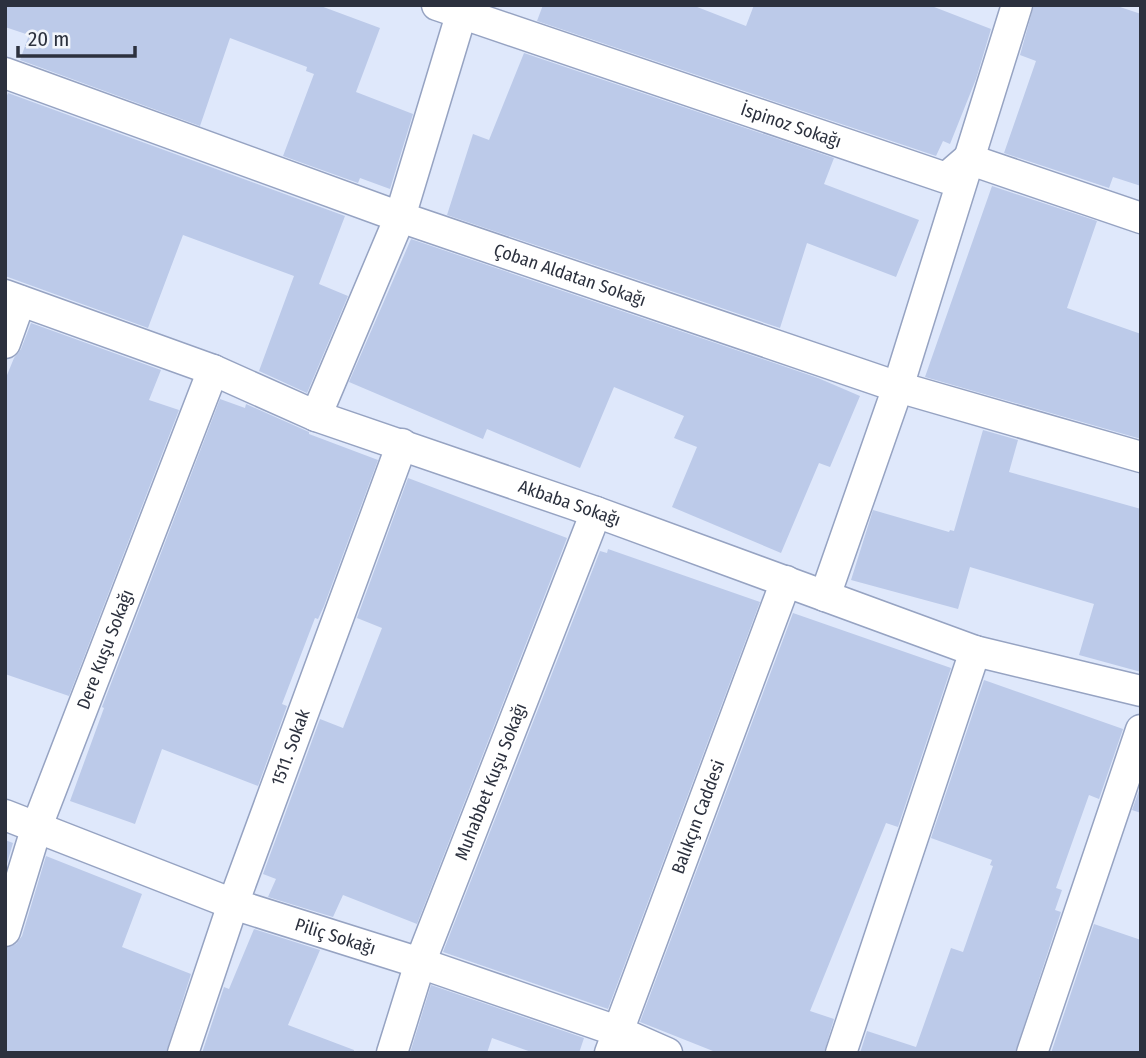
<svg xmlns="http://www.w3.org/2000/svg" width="1146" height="1058" font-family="'Fira Sans Condensed',sans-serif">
<rect width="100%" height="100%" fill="#dfe8fb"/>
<path fill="#bccae9" d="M 5,5 L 318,5 L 380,28 L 356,92 L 413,114 L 390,189 L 360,178 L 358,183 L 283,156 L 314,74 L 306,71 L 307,67 L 230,38 L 200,126 L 20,60 L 29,35 L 5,27 Z
M 543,5 L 692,5 L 746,26 L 754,5 L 929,5 L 991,29 L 976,79 L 950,144 L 943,141 L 936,156 L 537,21 Z
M 1034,5 L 1114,5 L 1141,14 L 1141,186 L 1113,177 L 1109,188 L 1004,153 L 1036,61 L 1020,55 Z
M 524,53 L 834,158 L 824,184 L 919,220 L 896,277 L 807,243 L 780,328 L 447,215 L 473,134 L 489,140 Z
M 8,93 L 345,216 L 319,284 L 348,296 L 307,393 L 259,371 L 294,276 L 183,235 L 148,328 L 5,276 L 5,100 Z
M 992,186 L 1097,221 L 1067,308 L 1141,334 L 1141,439 L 925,377 Z
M 411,239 L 818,378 L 860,396 L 830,467 L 819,463 L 781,553 L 672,507 L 697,447 L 674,438 L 684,416 L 614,387 L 580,468 L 487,429 L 483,439 L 349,382 Z
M 31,323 L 161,370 L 149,400 L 179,410 L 69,696 L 5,674 L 5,380 L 14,358 L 21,349 Z
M 220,399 L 245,408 L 246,404 L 309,432 L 309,434 L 378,460 L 324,606 L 318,619 L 315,618 L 282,704 L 287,706 L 258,786 L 162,749 L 135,824 L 70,801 L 104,708 L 102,707 Z
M 983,430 L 1018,440 L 1009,472 L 1141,509 L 1141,672 L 1079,655 L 1094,604 L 970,567 L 958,609 L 851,580 L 873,510 L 949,532 L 950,530 L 954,531 Z
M 408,478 L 567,538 L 417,924 L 343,895 L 333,917 L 268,897 L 276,879 L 263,874 L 320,719 L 343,728 L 382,628 L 357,618 Z
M 608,549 L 760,602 L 608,1009 L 443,952 L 600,551 L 607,553 Z
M 793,613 L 951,668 L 898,827 L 886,823 L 810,1011 L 834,1019 L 824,1053 L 718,1053 L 640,1022 Z
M 984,680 L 1123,729 L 1099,799 L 1089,795 L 1056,888 L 1062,890 L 1055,910 L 1061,912 L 1015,1053 L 860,1053 L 867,1031 L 916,1047 L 951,948 L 963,952 L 993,866 L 990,865 L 992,860 L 931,838 Z
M 1141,785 L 1141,813 L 1132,810 Z
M 5,840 L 13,843 L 5,870 Z
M 46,856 L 142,894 L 122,947 L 191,974 L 166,1053 L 5,1053 L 5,948 L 16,944 L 22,936 Z
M 1094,924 L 1141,940 L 1141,1053 L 1051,1053 Z
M 254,929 L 320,950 L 288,1025 L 354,1050 L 354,1053 L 202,1053 L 224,987 L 229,989 Z
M 431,985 L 584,1038 L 579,1053 L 534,1053 L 492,1038 L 487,1053 L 410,1053 Z"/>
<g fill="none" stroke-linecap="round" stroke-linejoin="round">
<g stroke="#96a3c2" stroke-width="33">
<g id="street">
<path id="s1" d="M 437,5 L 946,178 L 968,159 L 1141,218"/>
<path id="s2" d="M 5,73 L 400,217 L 898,387 L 1141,457"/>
<path id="s3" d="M 5,295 L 213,370 L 316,416 L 596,512 L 975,651 L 1141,691"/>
<path d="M 5,343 L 20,301"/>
<path d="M 316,416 L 400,217 L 464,5"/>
<path d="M 825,596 L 898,387 L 1017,5"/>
<path id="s4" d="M 5,815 L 233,904 L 420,963 L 617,1031 L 667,1053"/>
<path id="s5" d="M 5,931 L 37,826 L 213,370"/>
<path id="s6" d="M 183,1053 L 233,904 L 402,444"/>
<path id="s7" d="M 392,1053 L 420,963 L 596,512"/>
<path id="s8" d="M 610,1053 L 786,581"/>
<path d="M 841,1053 L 975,651"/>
<path d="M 1032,1053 L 1141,730"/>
</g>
</g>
<use href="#street" stroke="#fff" stroke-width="30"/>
</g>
<g text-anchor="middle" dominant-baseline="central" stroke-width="5" stroke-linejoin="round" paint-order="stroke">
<g font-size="18" fill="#2c313e" stroke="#f2f5fb">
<text stroke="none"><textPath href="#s1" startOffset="374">İspinoz Sokağı</textPath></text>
<text stroke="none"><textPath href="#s2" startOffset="600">Çoban Aldatan Sokağı</textPath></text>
<text stroke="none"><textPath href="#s3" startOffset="602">Akbaba Sokağı</textPath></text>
<text stroke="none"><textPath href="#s5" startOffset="299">Dere Kuşu Sokağı</textPath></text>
<text stroke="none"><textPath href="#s6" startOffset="324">1511. Sokak</textPath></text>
<text stroke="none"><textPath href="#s7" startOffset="289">Muhabbet Kuşu Sokağı</textPath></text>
<text stroke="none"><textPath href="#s8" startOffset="252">Balıkçın Caddesi</textPath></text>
<text stroke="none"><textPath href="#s4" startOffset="352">Piliç Sokağı</textPath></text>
</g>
</g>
<rect width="1146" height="1058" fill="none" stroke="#2c313e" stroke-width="14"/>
<path d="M18 46v10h117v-10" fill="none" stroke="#2c313e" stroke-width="3.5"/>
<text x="28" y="46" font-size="21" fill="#2c313e" stroke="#f2f5fb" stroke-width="5" paint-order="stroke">20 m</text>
</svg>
